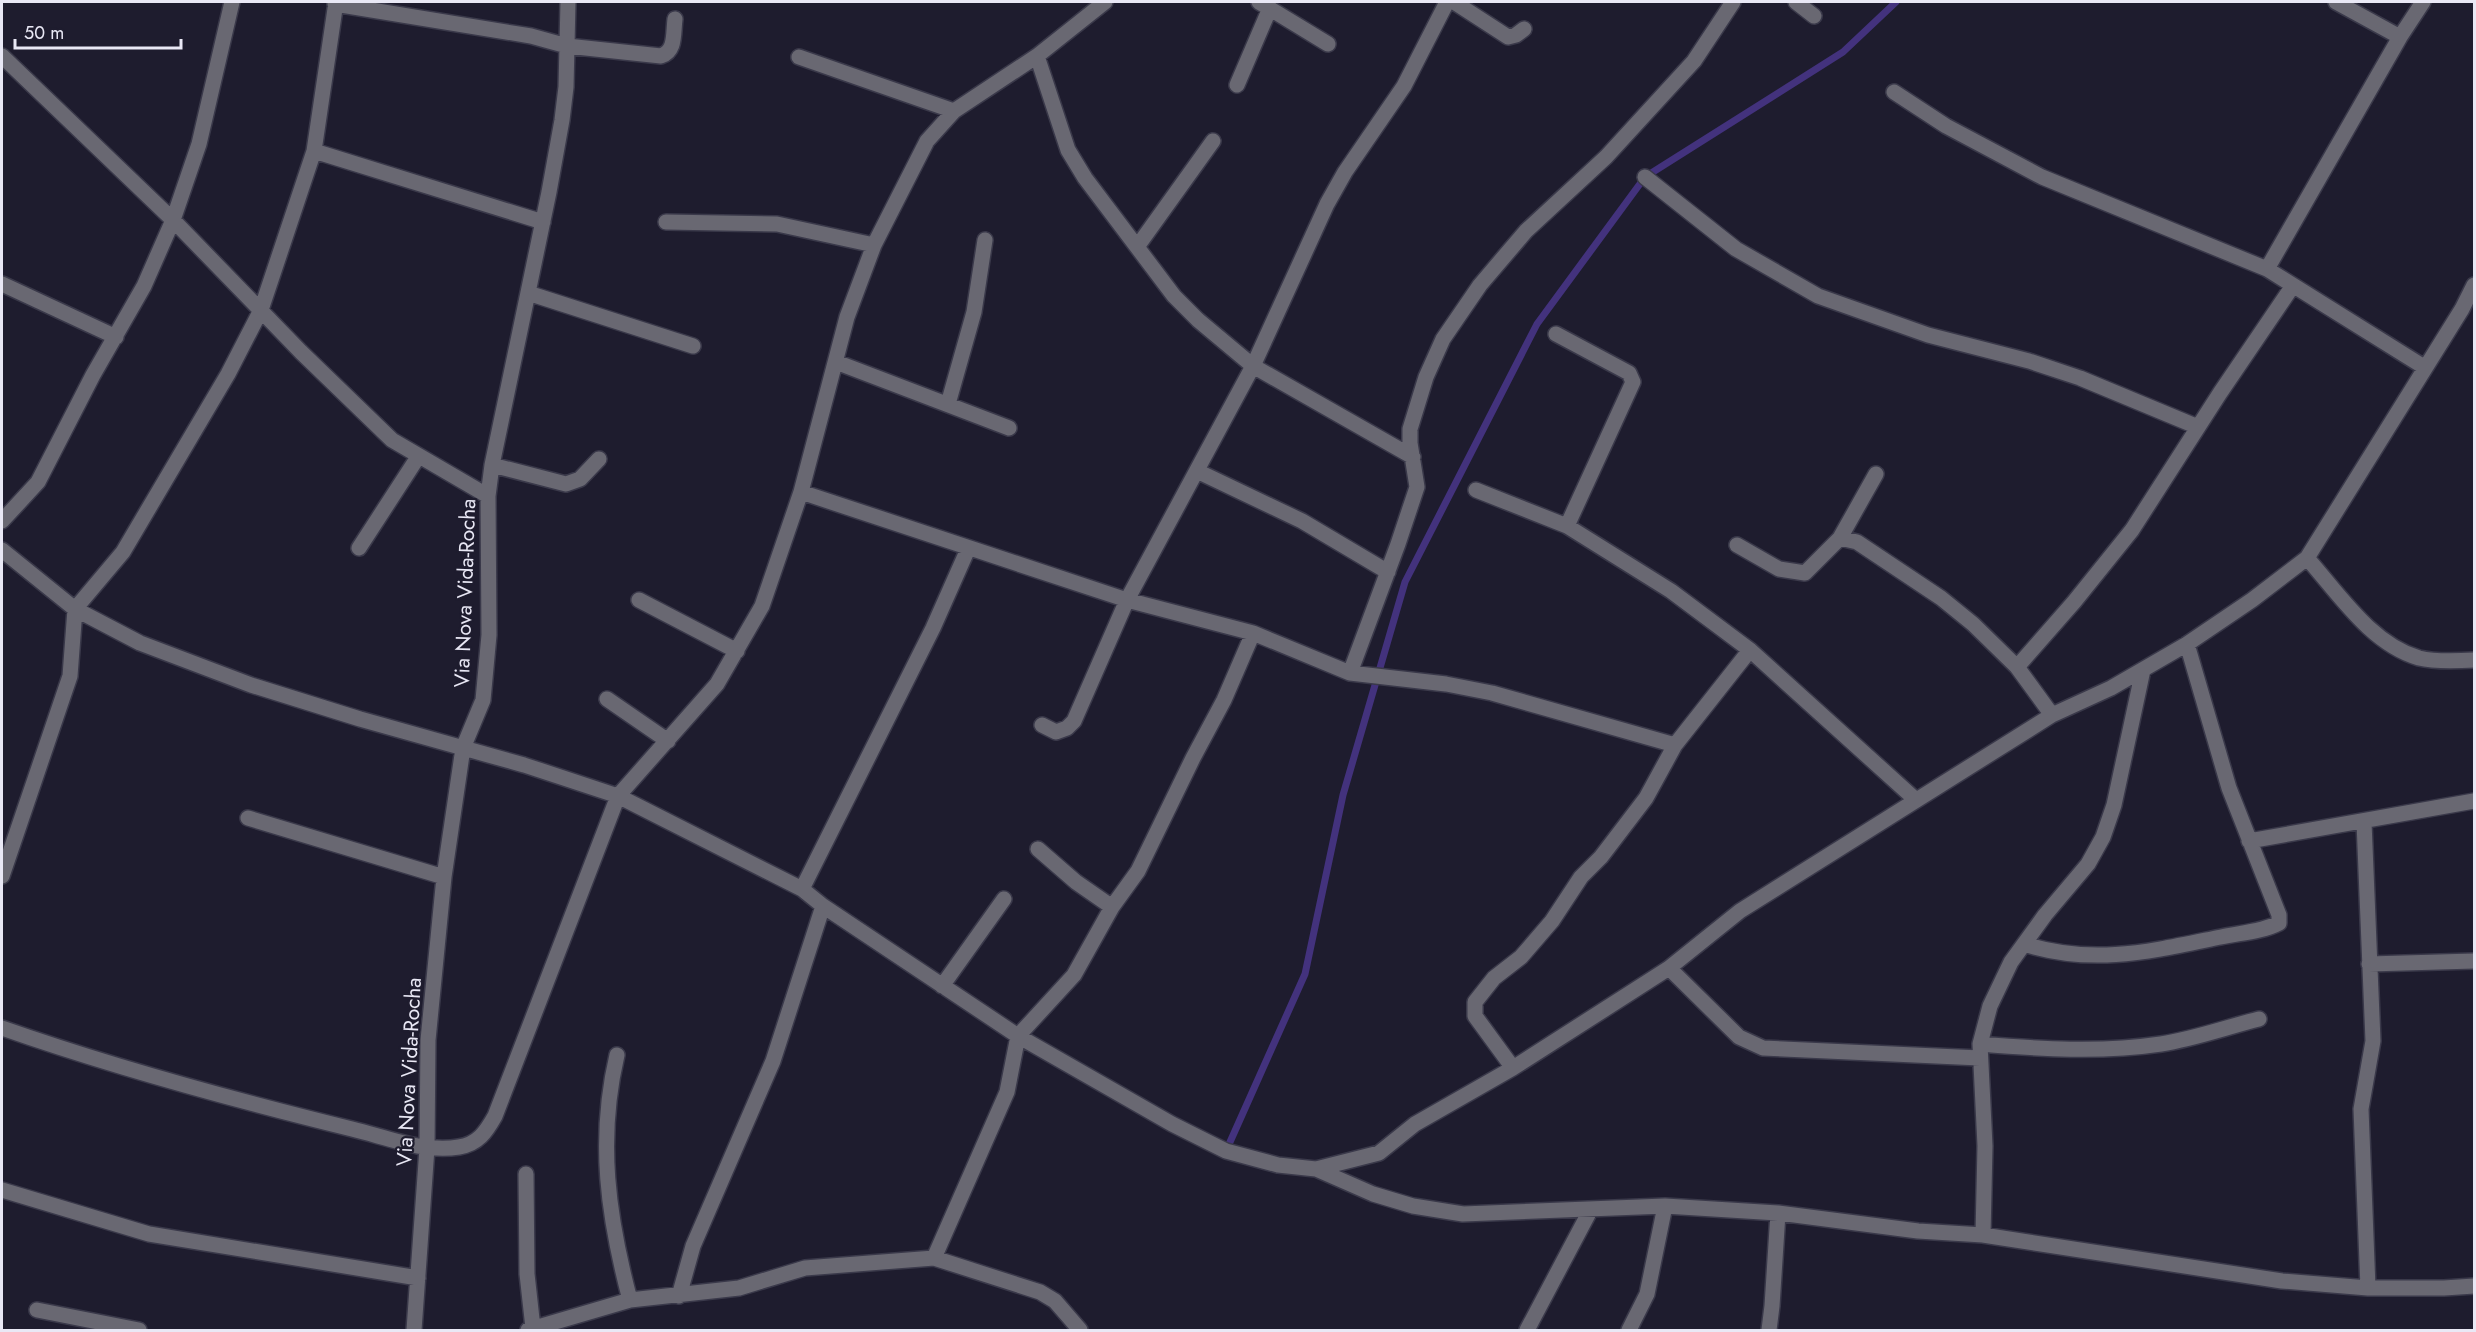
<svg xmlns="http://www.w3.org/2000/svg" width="2476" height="1332" font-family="Jost,sans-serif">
<rect width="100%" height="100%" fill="#1e1c2e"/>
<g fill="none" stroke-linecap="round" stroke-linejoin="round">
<path stroke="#43327d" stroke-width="7" d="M 1226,1151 L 1305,974 L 1343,795 L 1405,582 L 1537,324 L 1645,177 L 1843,52 L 1896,2"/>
<g stroke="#3a394a" stroke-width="18">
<path id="minor" d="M 1259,2 L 1328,44
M 1454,2 L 1508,37 L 1516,35 L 1524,29
M 1796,2 L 1814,16
M 2336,2 L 2400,37
M 335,4 L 531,36 L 567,46 L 661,56 C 676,51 673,34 675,19
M 2,56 L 173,220 L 301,352 L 392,440 L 488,496
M 1037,56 L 1068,150 L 1085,178 L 1174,296 L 1198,320 L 1253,366 L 1127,600 L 1074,721 L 1067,728 L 1056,732 L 1042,725
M 799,57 L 954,111
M 1237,85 L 1270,8
M 1894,92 L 1946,126 L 2042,177 L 2267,269 L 2424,367
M 314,151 L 543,222
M 1645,177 L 1736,249 L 1818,296 L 1928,335 L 2029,361 L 2080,378 L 2198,427
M 666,222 L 777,224 L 874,245
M 1137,247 L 1213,141
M 2267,269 L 2400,37 L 2423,2
M 2,284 L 116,337
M 528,293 L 693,346
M 1556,334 L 1629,373 L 1633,382 L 1567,526
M 836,362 L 1009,428
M 948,404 L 974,312 L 985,240
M 1413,457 L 1253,366 L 1327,204 L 1345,172 L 1404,86 L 1447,2
M 492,465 L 566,484 L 580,479 L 599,459
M 1197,471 L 1302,521 L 1388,572
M 1476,490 L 1567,526 L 1671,591 L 1750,650 L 1916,800
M 801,492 L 1127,600 L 1253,633 L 1350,673 L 1446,684 L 1492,693 L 1675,745
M 2,521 L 38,482 L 93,375 L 144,286 L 173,220 L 199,144 L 232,2
M 1840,538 L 1876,474
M 1737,545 L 1779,569 L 1805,573 L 1840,538 L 1857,542 L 1941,598 L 1973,624 L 2017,667 L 2052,715
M 359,548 L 418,457
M 2,550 L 75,609 L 140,643 L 251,685 L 360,719 L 524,765 L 618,796 L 802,889 L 823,906 L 1018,1036 L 1172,1124 L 1226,1151 L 1278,1165 L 1316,1169 L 1373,1194 L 1413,1206 L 1463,1214 L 1665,1206 L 1778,1213 L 1918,1231 L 1983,1235 L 2282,1281 L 2368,1288 L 2444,1288 L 2474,1286
M 2307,558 C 2339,594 2371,644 2419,658 C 2435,662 2458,661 2474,660
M 639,600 L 737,651
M 2017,667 L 2074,602 L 2132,530 L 2220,393 L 2292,287
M 1350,673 L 1398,544 L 1417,487 L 1410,443 L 1410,429 L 1426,377 L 1443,339 L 1480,285 L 1526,231 L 1606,157 L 1694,61 L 1733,2
M 607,699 L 668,741
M 248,818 L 444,877
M 2364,822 L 2373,1041 L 2361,1109 L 2368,1288
M 2249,841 L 2474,801
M 1038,849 L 1076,882 L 1112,907
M 2,876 L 70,676 L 75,609 L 123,552 L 228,374 L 261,310 L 314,151 L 336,2
M 802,889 L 933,628 L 968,549
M 2024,944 C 2094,966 2152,951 2221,937 C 2239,933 2262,932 2279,923 L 2279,915 L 2229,788 L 2187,644
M 2369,964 L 2474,961
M 1669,968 L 1739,1037 L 1763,1048 L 1980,1058
M 942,986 L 1004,899
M 2,1028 C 116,1068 234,1100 352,1129 C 386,1137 423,1153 459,1147 C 478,1144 486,1132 495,1116 L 618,796 L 717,684 L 762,606 L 801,492 L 847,317 L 874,245 L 927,141 L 954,111 L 1037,56 L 1105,2
M 1980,1044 C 2041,1049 2100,1053 2161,1044 C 2194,1039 2227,1027 2259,1019
M 617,1055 C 597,1140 608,1217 630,1300
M 1513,1068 L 1475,1016 L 1475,1002 L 1494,978 L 1521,957 L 1552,921 L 1581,877 L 1601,857 L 1646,798 L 1675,745 L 1750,650
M 1316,1169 L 1379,1153 L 1415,1124 L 1513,1068 L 1669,968 L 1740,911 L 2052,715 L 2111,688 L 2187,644 L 2252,600 L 2307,558 L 2462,309 L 2474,285
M 526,1174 L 527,1274 L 533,1328
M 2,1190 L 149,1234 L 418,1278
M 1983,1235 L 1985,1146 L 1980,1044 L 1990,1006 L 2011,962 L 2045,915 L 2088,864 L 2103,837 L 2114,805 L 2143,670
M 934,1258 L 1040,1292 L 1055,1301 L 1080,1330
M 679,1296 L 693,1246 L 773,1061 L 823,906
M 37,1310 L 139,1330
M 414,1330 L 427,1148 L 428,1040 L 444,877 L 463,748 L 483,700 L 489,635 L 488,496 L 492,465 L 549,192 L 562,120 L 566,87 L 568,2
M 528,1330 L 630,1300 L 739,1288 L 805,1268 L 934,1258 L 1007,1092 L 1018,1036 L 1074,975 L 1112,907 L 1138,871 L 1193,758 L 1224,700 L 1253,633
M 1527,1330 L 1591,1209
M 1629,1330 L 1647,1294 L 1665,1206
M 1769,1330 L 1772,1306 L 1778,1213"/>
</g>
<use href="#minor" stroke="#696872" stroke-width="15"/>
</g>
<g text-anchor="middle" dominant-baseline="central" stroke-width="4.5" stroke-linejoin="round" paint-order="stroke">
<g font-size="21" fill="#e9e8f5" stroke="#1e1c2e">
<text transform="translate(465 593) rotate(-88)">Via Nova Vida-Rocha</text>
<text transform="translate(409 1072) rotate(-87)">Via Nova Vida-Rocha</text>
</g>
</g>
<rect width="2476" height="1332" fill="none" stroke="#e9e8f5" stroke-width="6"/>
<path d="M15 39v9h166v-9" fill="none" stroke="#e9e8f5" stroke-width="3"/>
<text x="24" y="39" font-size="18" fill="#e9e8f5" stroke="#1e1c2e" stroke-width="4.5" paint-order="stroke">50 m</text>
</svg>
